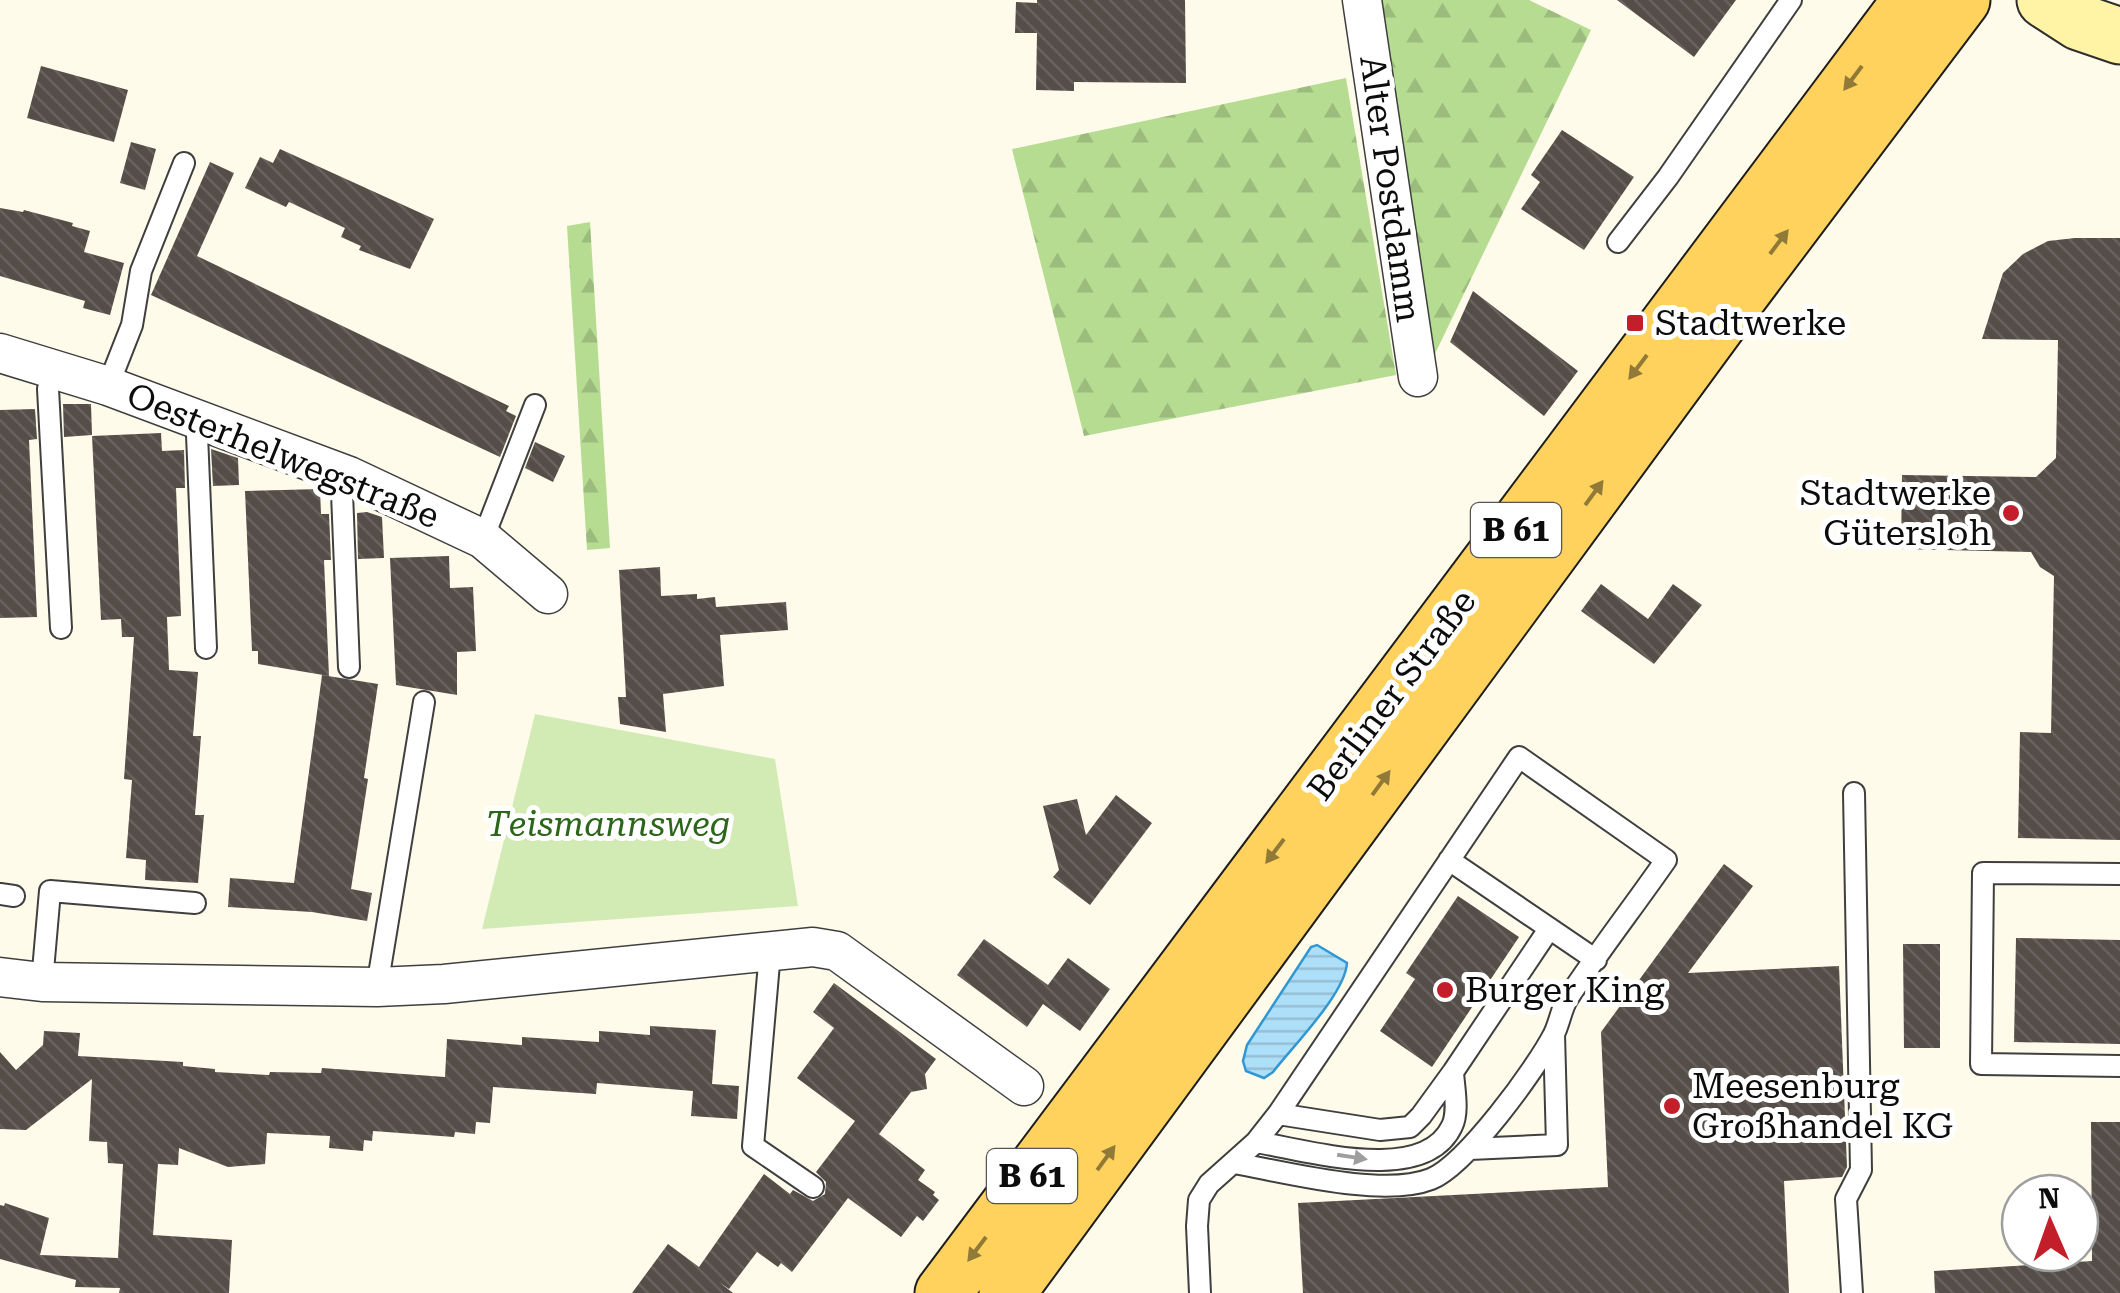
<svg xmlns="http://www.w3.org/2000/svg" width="2120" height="1293" font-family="'Roboto Serif',serif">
<defs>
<pattern id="forest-firs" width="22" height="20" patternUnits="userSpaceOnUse" patternTransform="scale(2.5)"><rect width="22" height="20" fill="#b6dc92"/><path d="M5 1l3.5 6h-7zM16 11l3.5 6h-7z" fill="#9bbc7d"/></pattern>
<pattern id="water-rules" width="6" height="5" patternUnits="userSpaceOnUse" patternTransform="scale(2.5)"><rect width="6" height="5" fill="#aedff9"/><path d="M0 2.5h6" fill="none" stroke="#94bed4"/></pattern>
<pattern id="building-back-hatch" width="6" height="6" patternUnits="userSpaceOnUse" patternTransform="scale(2.5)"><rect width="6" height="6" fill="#554d48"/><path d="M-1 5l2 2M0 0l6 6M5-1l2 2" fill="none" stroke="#68625e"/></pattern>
</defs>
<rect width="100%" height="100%" fill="#fffbeb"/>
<path fill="url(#forest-firs)" d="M 1381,0 L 1529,0 L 1591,30 L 1433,358 Z
M 1346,78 L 1396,375 L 1084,436 L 1012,149 Z
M 590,222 L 610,548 L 587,550 L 567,226 Z"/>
<path fill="#d2ebb4" d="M 535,714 L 775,759 L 798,906 L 482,929 Z"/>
<path fill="url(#water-rules)" stroke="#3197d3" stroke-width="2.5" d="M 1317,945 L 1347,963 C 1345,994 1293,1046 1273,1072 L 1264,1078 L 1246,1071 L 1243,1061 L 1247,1045 L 1311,947 Z"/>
<path fill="url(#building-back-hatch)" d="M 1037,0 L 1185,0 L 1186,83 L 1074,82 L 1074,91 L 1036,90 L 1037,33 L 1015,33 L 1016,2 L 1037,3 Z
M 1617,0 L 1736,0 L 1694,57 Z
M 41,66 L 128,90 L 114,142 L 27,118 Z
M 1562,130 L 1634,177 L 1584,250 L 1521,209 L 1540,182 L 1531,175 Z
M 131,142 L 156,149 L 145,190 L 120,183 Z
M 280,149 L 434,219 L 410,269 L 359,250 L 361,246 L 341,237 L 345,228 L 289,202 L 286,207 L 245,188 L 260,157 L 273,163 Z
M 210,162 L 234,173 L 197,256 L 509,406 L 506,411 L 516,416 L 500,457 L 151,295 Z
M 0,208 L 23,212 L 24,210 L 73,223 L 72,226 L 90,231 L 84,252 L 124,263 L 110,315 L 83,308 L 85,301 L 0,276 Z
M 2075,238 L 2120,238 L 2120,840 L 2018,838 L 2020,732 L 2051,733 L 2054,576 L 2040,567 L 2031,552 L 1901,549 L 1902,475 L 2036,477 L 2056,458 L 2058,340 L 1982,339 L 2003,273 L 2023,254 L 2048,241 Z
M 1473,291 L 1578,371 L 1544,416 L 1450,342 Z
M 63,404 L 91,404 L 92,435 L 64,437 Z
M 35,409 L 37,439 L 29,440 L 37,617 L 0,618 L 0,410 Z
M 161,433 L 162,451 L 184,450 L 185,488 L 176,488 L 181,616 L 167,617 L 169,670 L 198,672 L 193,736 L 201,736 L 195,815 L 204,815 L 198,883 L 145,880 L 146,860 L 126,858 L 132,780 L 124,779 L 134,637 L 122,637 L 121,619 L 101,620 L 92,436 Z
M 535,442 L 565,456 L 553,482 L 525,468 Z
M 211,449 L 238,458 L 239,485 L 213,486 Z
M 320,489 L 321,514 L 329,514 L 331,560 L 324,560 L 329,676 L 258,664 L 258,651 L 252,651 L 245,491 Z
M 367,512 L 382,517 L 384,558 L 358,559 L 357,513 Z
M 449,556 L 450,588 L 473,587 L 476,651 L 457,652 L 457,695 L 396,685 L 390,558 Z
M 660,567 L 661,596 L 697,594 L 697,599 L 715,597 L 716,607 L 786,602 L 788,630 L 720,635 L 724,686 L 663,694 L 666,732 L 620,724 L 618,697 L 626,697 L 619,570 Z
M 1601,584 L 1648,619 L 1673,584 L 1702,605 L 1654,664 L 1581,611 Z
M 322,675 L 378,684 L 364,778 L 368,779 L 351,889 L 372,893 L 367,921 L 312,912 L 228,907 L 230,878 L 294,883 Z
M 1116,795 L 1152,823 L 1090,905 L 1053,877 L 1059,870 L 1043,806 L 1077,799 L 1086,835 Z
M 1724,864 L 1753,886 L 1688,973 L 1839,966 L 1847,1167 L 1842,1177 L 1784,1181 L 1789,1293 L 1303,1293 L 1298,1203 L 1608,1187 L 1601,1032 Z
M 1458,896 L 1519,937 L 1432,1067 L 1380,1031 L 1415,979 L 1406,973 Z
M 2016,938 L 2120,940 L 2120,1044 L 2014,1042 Z
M 984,939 L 1048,985 L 1068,958 L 1110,989 L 1080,1031 L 1043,1004 L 1027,1027 L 957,975 Z
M 1903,944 L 1940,944 L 1940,1048 L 1904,1048 Z
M 834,983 L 936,1059 L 925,1074 L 927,1089 L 911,1092 L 879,1134 L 925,1170 L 918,1180 L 935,1192 L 933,1195 L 939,1200 L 923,1221 L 917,1216 L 901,1237 L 848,1198 L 792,1272 L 781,1263 L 778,1267 L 757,1252 L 729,1289 L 719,1282 L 733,1293 L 632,1293 L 668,1244 L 699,1267 L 764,1174 L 790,1194 L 793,1190 L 813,1201 L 825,1194 L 826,1182 L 816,1172 L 855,1121 L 797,1078 L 834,1028 L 813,1012 Z
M 650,1026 L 716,1030 L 712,1084 L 739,1086 L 737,1119 L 691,1116 L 693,1091 L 597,1083 L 596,1094 L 493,1087 L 490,1123 L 476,1122 L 475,1134 L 455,1132 L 454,1137 L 373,1131 L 372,1141 L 364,1140 L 363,1151 L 329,1148 L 330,1136 L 267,1133 L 265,1164 L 228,1167 L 179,1148 L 178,1165 L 158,1164 L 153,1235 L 232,1240 L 229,1293 L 119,1293 L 120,1288 L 75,1287 L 76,1280 L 0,1259 L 0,1205 L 4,1206 L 5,1203 L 49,1218 L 40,1255 L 118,1258 L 123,1164 L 108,1163 L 107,1142 L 89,1141 L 92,1079 L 26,1130 L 0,1129 L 0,1052 L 16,1070 L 43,1045 L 44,1031 L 80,1033 L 78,1056 L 183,1062 L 183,1066 L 215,1069 L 215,1072 L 269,1075 L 270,1072 L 321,1073 L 322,1068 L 445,1077 L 447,1039 L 522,1045 L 522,1037 L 599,1042 L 599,1031 L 650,1035 Z
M 2091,1122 L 2120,1122 L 2120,1293 L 1935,1293 L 1934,1271 L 2092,1261 Z"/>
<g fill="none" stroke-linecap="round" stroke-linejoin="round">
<g stroke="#3f3f3f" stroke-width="24">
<path id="lane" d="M 1618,242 L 1668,177 L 1791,0
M 54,368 L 48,389 L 61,628
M 108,386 L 132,325 L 141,271 L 184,163
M 202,419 L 197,435 L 206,648
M 483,539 L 535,405
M 349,667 L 342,493 L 349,476
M 1449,860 L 1596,960
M 2120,874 L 1983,873 L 1981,1064 L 2120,1066
M 0,894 L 14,896
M 770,952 L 753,1146 L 813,1187
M 42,982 L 50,891 L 195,903
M 377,987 L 424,702
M 1278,1114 L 1380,1130 L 1410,1127 L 1421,1116 L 1453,1072 L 1549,929
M 1256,1142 C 1307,1150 1424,1186 1452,1126 C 1459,1112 1454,1088 1453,1072
M 1470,1149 L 1557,1145 L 1554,1034
M 1200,1293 L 1197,1226 L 1199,1200 L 1209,1184 L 1256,1142 L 1278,1114 L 1519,757 L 1666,860 C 1634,906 1599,951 1568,998 C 1561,1009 1560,1022 1554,1034 C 1536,1069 1466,1165 1431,1179 C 1383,1198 1285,1172 1234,1163
M 1852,1293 L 1846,1199 L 1861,1170 L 1854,793"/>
</g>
<g stroke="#3f3f3f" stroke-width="41">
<path id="street" d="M 1362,0 L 1418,377
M 0,353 L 108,386 L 349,476 L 483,539 L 548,594
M 0,977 L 42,982 L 377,987 L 444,984 L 813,947 L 837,951 L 1024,1086"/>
</g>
<g stroke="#2e2e2e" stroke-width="59">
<path id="secondary" d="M 2045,0 L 2079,22 L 2120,36"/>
</g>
<g stroke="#1d1d1d" stroke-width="59">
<path id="primary" d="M 943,1293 L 1911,0
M 1007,1293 L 1721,320 L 1962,0"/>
</g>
<use href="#lane" stroke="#fff" stroke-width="20"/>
<use href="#street" stroke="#fff" stroke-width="38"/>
<use href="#secondary" stroke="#fff3a6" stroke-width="55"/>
<use href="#primary" stroke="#fed25c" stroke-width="55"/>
</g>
<defs><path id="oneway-solid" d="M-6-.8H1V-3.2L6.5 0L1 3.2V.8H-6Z" transform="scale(2.5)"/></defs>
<g fill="#917938">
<use href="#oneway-solid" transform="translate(1853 78) rotate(127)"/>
<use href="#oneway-solid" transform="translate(1779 242) rotate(-53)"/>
<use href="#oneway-solid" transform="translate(1638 367) rotate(127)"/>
<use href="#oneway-solid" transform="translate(1594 493) rotate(-54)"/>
<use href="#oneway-solid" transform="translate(1381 783) rotate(-54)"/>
<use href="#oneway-solid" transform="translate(1275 851) rotate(127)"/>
<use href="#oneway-solid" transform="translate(1106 1158) rotate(-54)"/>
<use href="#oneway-solid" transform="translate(977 1249) rotate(127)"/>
</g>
<use fill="#9e9e9e" href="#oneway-solid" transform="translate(1352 1157) rotate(9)"/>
<g fill="#c21f2b" stroke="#fff" stroke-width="4">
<rect x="1625" y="313" width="20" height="20" rx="5"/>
<circle cx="2011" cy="513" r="10"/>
<circle cx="1445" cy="990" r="10"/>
<circle cx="1672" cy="1106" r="10"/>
</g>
<g text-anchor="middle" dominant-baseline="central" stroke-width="10" stroke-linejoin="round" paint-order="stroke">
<g fill="#fff" stroke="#555" stroke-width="2.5">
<rect x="1471" y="503" width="90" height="54" rx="8"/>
<rect x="987" y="1149" width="90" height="54" rx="8"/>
</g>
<g font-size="32" font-weight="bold" fill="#0c0c0c">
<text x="1516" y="530">B 61</text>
<text x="1032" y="1176">B 61</text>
</g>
<g font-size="35" fill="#0c0c0c" stroke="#fff">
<text transform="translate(1390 189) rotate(82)">Alter Postdamm</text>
<text transform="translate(283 456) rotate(22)">Oesterhelwegstraße</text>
<text transform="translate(1392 695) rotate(-53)">Berliner Straße</text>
</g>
<g font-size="35" fill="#0c0c0c" stroke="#fff" text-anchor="start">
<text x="1655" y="323">Stadtwerke</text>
<text x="1991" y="493" text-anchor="end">Stadtwerke<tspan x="1991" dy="40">Gütersloh</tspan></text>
<text x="1465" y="990">Burger King</text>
<text x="1692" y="1086">Meesenburg<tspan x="1692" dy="40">Großhandel KG</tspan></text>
</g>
<g font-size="35" font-style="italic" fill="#2c661a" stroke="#fff">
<text x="608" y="824">Teismannsweg</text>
</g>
</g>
<g transform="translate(2050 1223) rotate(358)"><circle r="48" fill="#ffffff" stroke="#9e9e9e" stroke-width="2.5"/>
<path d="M0-8L18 38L0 25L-18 38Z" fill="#c21f2b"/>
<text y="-15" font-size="28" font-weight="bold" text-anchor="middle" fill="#0c0c0c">N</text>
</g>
</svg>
